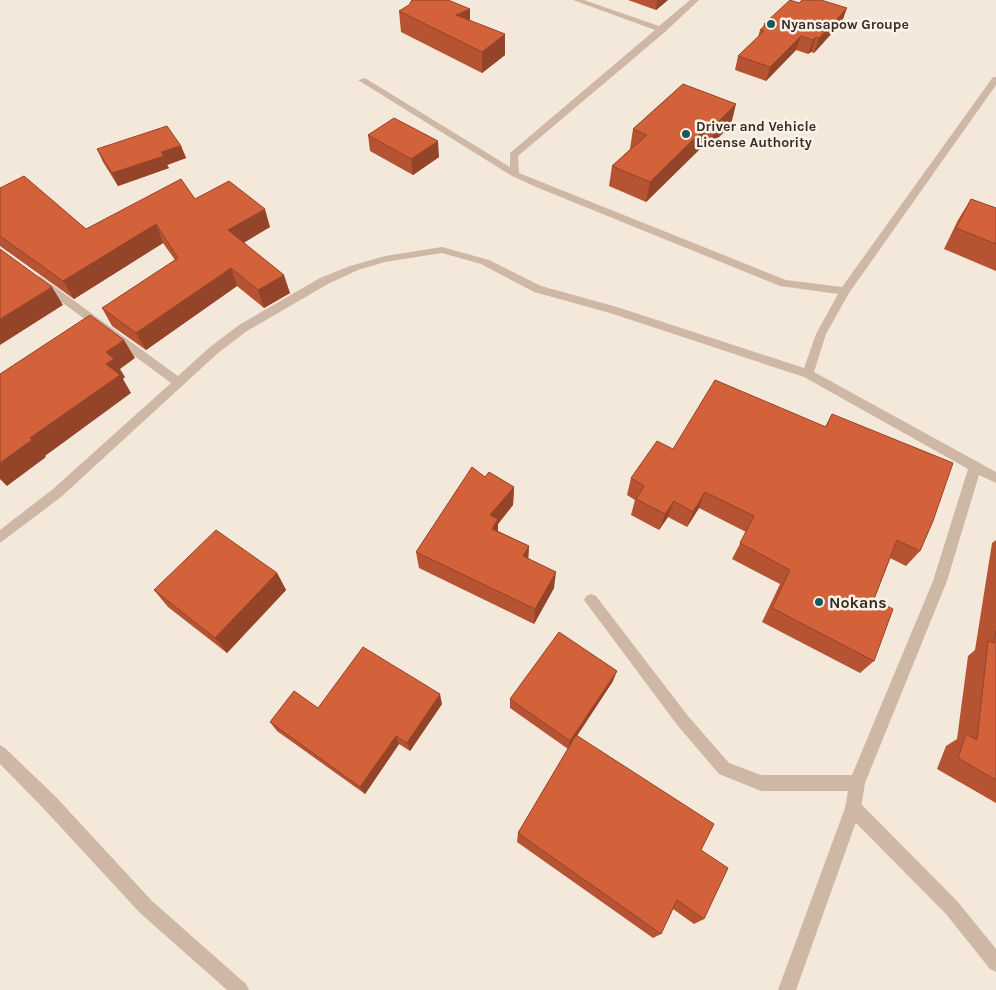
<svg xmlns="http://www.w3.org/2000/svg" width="996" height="990" font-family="Karla,sans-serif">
<rect width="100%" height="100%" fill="#f4e8da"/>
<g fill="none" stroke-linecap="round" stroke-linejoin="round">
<path fill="#ceb8a5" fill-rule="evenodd" d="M 853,800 L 859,802 L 958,902 L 996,949 L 996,972 L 990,969 L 946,914 L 847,814 L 845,808 L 847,802 Z"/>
<path fill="#ceb8a5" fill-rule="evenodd" d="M 573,0 L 584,0 L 659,26 L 690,0 L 699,0 L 665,32 L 518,156 L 519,173 L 786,280 L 842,287 L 993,77 L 996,77 L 996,85 L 849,293 L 826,334 L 814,372 L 996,472 L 996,483 L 979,475 L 947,581 L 865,783 L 861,808 L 796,990 L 778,990 L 845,808 L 848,791 L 761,791 L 719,774 L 678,726 L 584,600 L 586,596 L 591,594 L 596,596 L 688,716 L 729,763 L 761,775 L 852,775 L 933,581 L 968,469 L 804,377 L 610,313 L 534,292 L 481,264 L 442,253 L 385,262 L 358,270 L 328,284 L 247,331 L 218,353 L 61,497 L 0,543 L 0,530 L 53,489 L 171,383 L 36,283 L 35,280 L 40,276 L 178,376 L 210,347 L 239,325 L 320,278 L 350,266 L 385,256 L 442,247 L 489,260 L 541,286 L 617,307 L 804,368 L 816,334 L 838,294 L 780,286 L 536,187 L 512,176 L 358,80 L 365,78 L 510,167 L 510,153 L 655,30 Z
M 0,745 L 5,748 L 56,797 L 152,901 L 246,984 L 249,990 L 227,990 L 140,913 L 44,809 L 0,764 Z"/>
</g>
<path fill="#b55332" d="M 628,0 L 668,0 L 656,10 Z
M 470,9 L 470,20 L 505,55 L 482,73 L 401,32 L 399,11 Z
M 842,22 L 814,53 L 811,52 L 808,54 L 796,50 L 766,81 L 735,70 L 738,56 L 758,37 L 760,30 L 763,27 L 764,24 Z
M 683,84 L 731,125 L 710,146 L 705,144 L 646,202 L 609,186 L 612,166 L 630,149 L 633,129 Z
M 368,135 L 439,157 L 413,175 L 370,151 Z
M 181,146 L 186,158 L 167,165 L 169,168 L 118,186 L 103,162 L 97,149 Z
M 0,188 L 86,229 L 195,199 L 270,227 L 244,242 L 290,293 L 264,308 L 237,286 L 146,350 L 112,326 L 102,308 L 175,260 L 163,243 L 74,299 L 0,246 Z
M 971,199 L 996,208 L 996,271 L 944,249 L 958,220 Z
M 832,414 L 920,551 L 906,566 L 890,558 L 874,599 L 874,661 L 860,673 L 762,622 L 780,584 L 732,559 L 746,532 L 699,508 L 687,527 L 668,517 L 659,530 L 631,515 L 635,500 L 627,495 L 631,478 L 673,449 L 825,427 Z
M 485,477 L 514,487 L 513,505 L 498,524 L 498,531 L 529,546 L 528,559 L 554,588 L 534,624 L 419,568 L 416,552 Z
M 996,540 L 996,803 L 937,769 L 946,746 L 957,739 L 968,656 L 975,650 L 992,543 Z
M 277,573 L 286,590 L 227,653 L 168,607 L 154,590 Z
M 613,681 L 577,736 L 701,850 L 704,919 L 694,924 L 673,909 L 661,934 L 653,938 L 517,842 L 518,833 L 568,749 L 510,708 L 510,699 Z
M 442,704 L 410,751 L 399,744 L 365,794 L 277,731 L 270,722 L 318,708 Z"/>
<path fill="#944429" d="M 657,0 L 668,0 L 656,10 Z
M 847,8 L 842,22 L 814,53 L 819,38 Z
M 470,9 L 470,30 L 456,15 Z
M 505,34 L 505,55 L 482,73 L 482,52 Z
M 801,36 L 796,50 L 766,81 L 770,67 Z
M 816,37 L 811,52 L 808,54 L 813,40 Z
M 736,104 L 731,125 L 710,146 L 715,125 Z
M 710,123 L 705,144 L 646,202 L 650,182 Z
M 438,141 L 439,157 L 413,175 L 411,159 Z
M 181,146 L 186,158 L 167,165 L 169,168 L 118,186 L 112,173 L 161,152 Z
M 265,209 L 270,227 L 235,248 L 228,230 Z
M 156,224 L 163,243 L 74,299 L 63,281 Z
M 231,268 L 237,286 L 146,350 L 136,333 Z
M 284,275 L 290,293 L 264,308 L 258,290 Z
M 52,287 L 63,305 L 0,345 L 0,319 Z
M 124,340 L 135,358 L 120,369 L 125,377 L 123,379 L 131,393 L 45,456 L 46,457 L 7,486 L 0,479 L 0,463 L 30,438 L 106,364 L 106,352 Z
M 514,487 L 513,505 L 498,524 L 498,536 L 492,546 L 490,515 Z
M 705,492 L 699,508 L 687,527 L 693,512 Z
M 674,501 L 668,517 L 659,530 L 665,514 Z
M 529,546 L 528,562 L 523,556 Z
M 556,572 L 554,588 L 534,624 L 535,609 Z
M 277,573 L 286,590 L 227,653 L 215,638 Z
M 617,671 L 613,681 L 568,749 L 570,741 Z
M 440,694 L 442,704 L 410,751 L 407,743 Z
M 396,736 L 399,744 L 365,794 L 360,787 Z"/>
<path fill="#d3613a" stroke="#944429" d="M 412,0 L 448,0 L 470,9 L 456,15 L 505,34 L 482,52 L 399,11 L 409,5 Z
M 790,0 L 799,3 L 802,0 L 821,0 L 847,8 L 819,38 L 816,37 L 813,40 L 801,36 L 770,67 L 738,56 L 764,31 L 760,30 L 766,24 L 764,24 Z
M 683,84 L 736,104 L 715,125 L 710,123 L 650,182 L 612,166 L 647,135 L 633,129 Z
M 394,118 L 438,141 L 411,159 L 368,135 Z
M 167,126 L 181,146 L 161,152 L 164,156 L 112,173 L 97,149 Z
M 24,176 L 86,229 L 181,179 L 195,199 L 229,181 L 265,209 L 228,230 L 284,275 L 258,290 L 231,268 L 136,333 L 102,308 L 178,258 L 156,224 L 63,281 L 0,236 L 0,188 Z
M 971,199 L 996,208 L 996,244 L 956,228 Z
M 0,249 L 52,287 L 0,319 Z
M 90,315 L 124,340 L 106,352 L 114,359 L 106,364 L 120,375 L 30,438 L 32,440 L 0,463 L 0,374 Z
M 715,380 L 826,427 L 832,414 L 953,463 L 933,521 L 920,551 L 897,540 L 874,599 L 893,609 L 874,661 L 772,608 L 790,570 L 740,543 L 754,516 L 705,492 L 693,512 L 674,501 L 665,514 L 636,499 L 644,486 L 631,478 L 657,441 L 673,449 Z
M 472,467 L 485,477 L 489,472 L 514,487 L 490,515 L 498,519 L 492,529 L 529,546 L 523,556 L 556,572 L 535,609 L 416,552 Z
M 216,530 L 277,573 L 215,638 L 154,590 Z
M 996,630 L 996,780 L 958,758 L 966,734 L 977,740 L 988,641 L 994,643 Z
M 559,632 L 617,671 L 570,741 L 510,699 Z
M 363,647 L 440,694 L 407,743 L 396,736 L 360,787 L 270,722 L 294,691 L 318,708 Z
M 576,735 L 714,824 L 701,850 L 728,868 L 704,919 L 677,900 L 661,934 L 518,833 Z"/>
<g fill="#18595f" stroke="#fbf2e7" stroke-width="2">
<circle cx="771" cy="24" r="5"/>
<circle cx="686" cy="134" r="5"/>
<circle cx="819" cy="602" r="5"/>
</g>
<g text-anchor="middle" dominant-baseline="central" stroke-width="5" stroke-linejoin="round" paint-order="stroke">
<g font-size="14" font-weight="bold" fill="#392d27" stroke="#fbf2e7" text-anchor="start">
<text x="781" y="24">Nyansapow Groupe</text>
<text x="696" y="126">Driver and Vehicle<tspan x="696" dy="16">License Authority</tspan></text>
</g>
<g font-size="16" font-weight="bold" fill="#392d27" stroke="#fbf2e7" text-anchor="start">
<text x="829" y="602">Nokans</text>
</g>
</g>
</svg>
